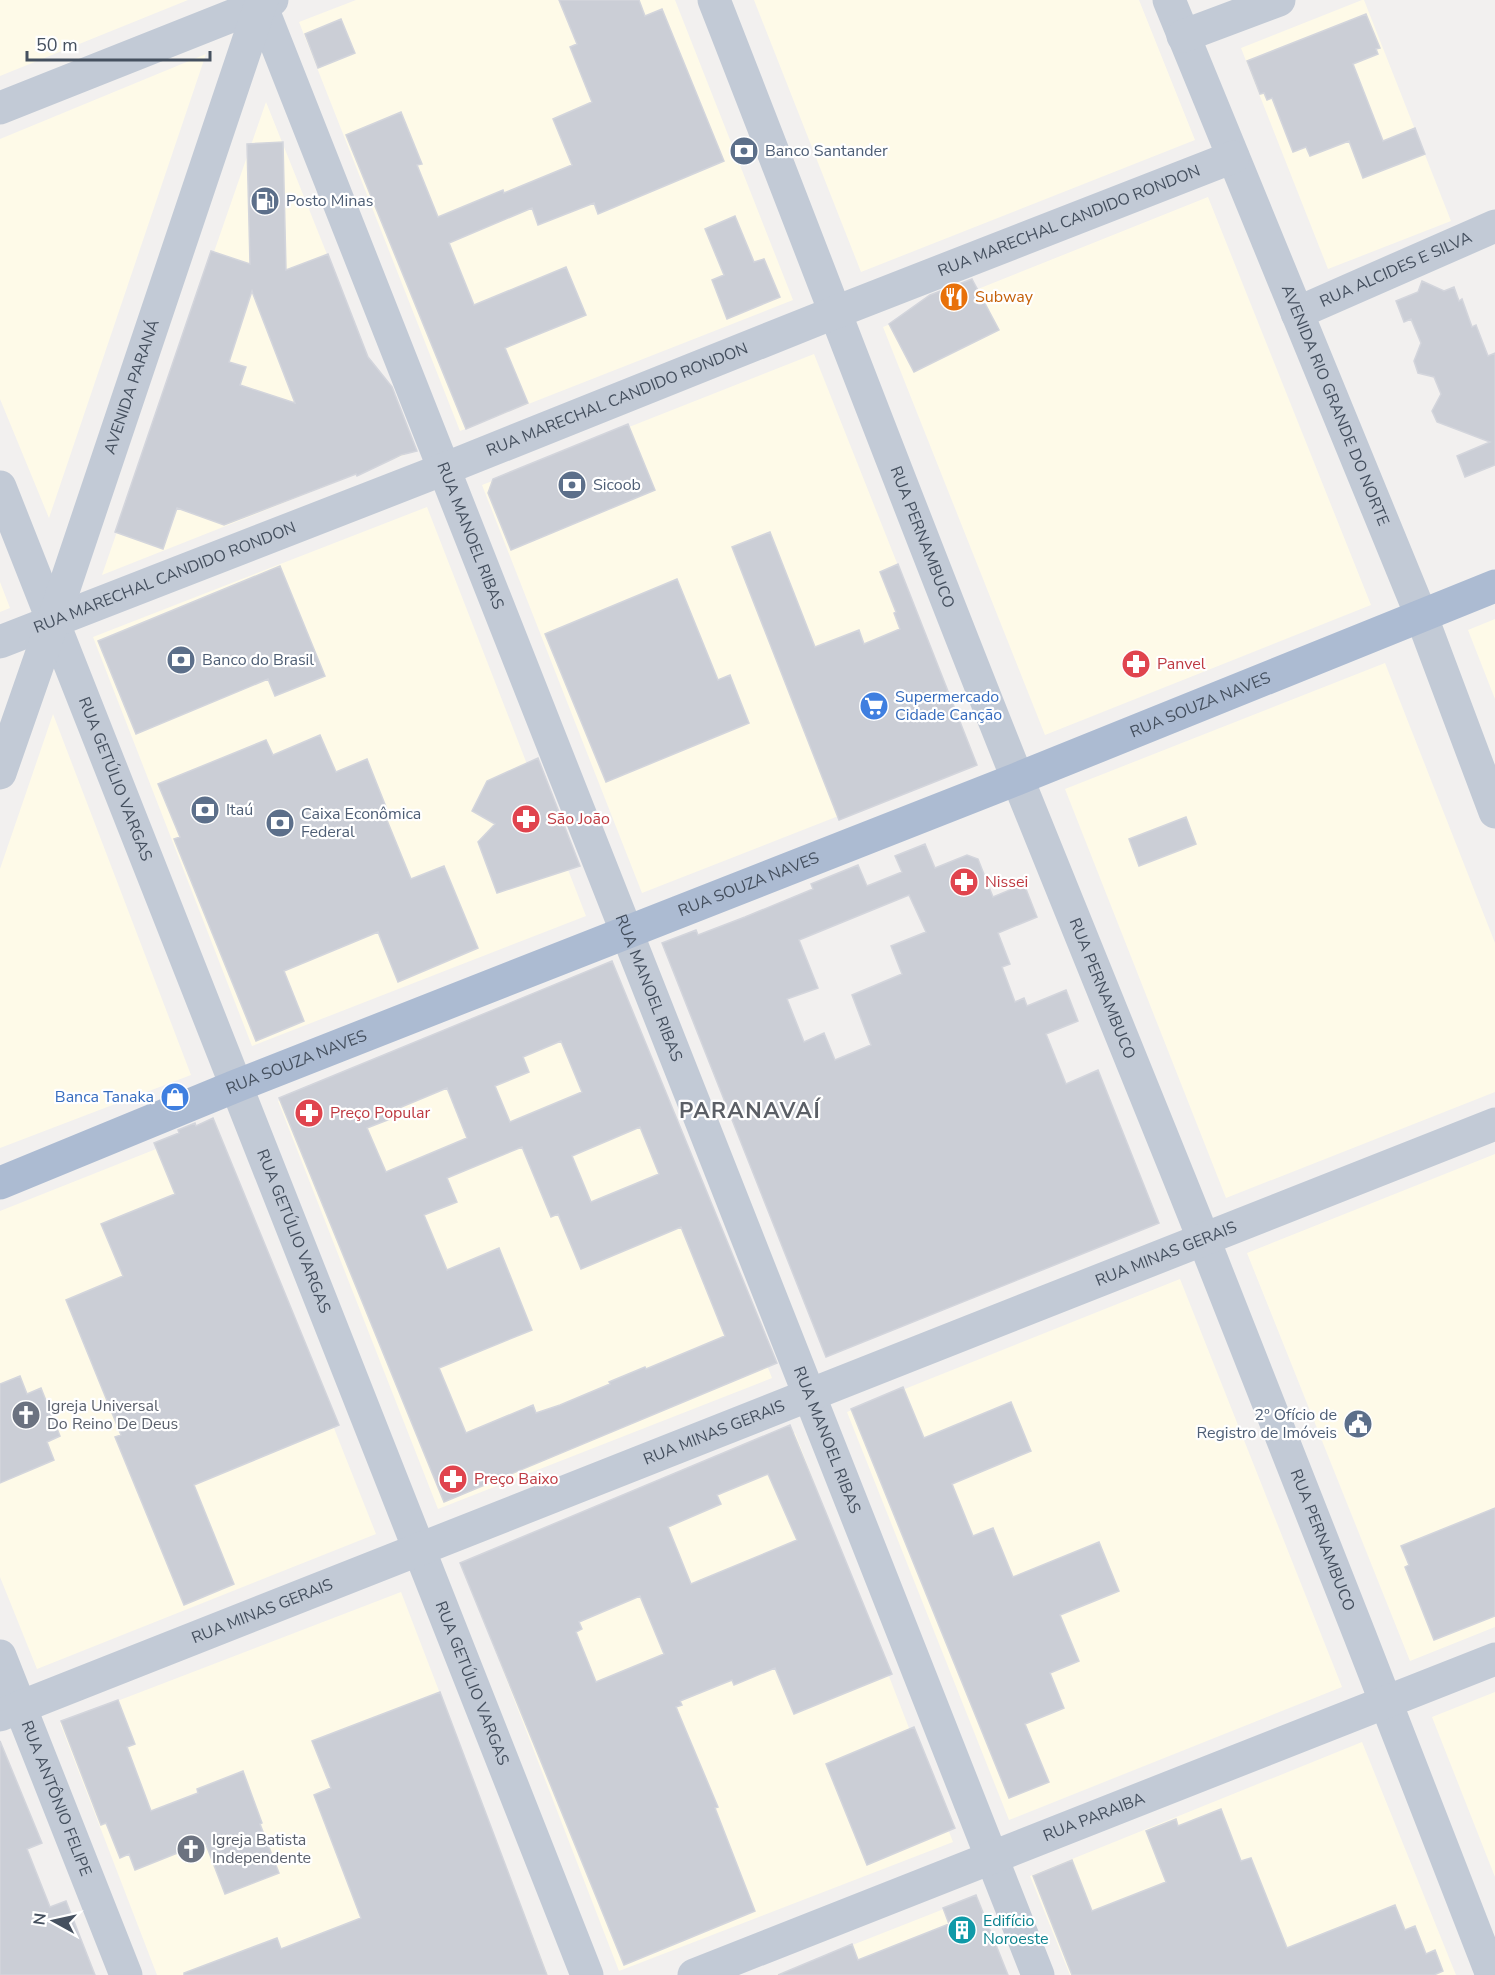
<svg xmlns="http://www.w3.org/2000/svg" width="1495" height="1975" font-family="'Nunito Sans',sans-serif">
<rect width="100%" height="100%" fill="#f2f0ef"/>
<path fill="#fefae8" d="M 0,0 L 188,0 L 0,76 Z
M 356,0 L 675,0 L 793,300 L 460,431 L 299,22 Z
M 754,0 L 1139,0 L 1195,140 L 861,272 Z
M 1362,0 L 1364,0 L 1451,221 L 1328,269 L 1241,48 Z
M 206,54 L 49,518 L 0,399 L 0,139 Z
M 266,102 L 407,454 L 102,575 Z
M 1208,197 L 1371,605 L 1045,735 L 883,327 Z
M 814,354 L 976,762 L 642,893 L 482,485 Z
M 427,507 L 586,916 L 252,1046 L 93,637 Z
M 0,582 L 10,608 L 0,612 Z
M 1495,619 L 1495,699 L 1468,630 Z
M 1385,663 L 1495,943 L 1495,1092 L 1226,1198 L 1065,789 Z
M 53,714 L 191,1075 L 0,1148 L 0,869 Z
M 611,970 L 772,1378 L 438,1509 L 278,1101 Z
M 214,1126 L 376,1534 L 37,1669 L 0,1577 L 0,1211 Z
M 1495,1154 L 1495,1627 L 1410,1661 L 1247,1253 Z
M 1180,1279 L 1342,1687 L 1009,1820 L 847,1412 Z
M 795,1433 L 953,1842 L 619,1971 L 461,1562 Z
M 401,1592 L 548,1975 L 157,1975 L 60,1723 Z
M 1495,1692 L 1495,1877 L 1432,1717 Z
M 1362,1742 L 1456,1975 L 1070,1975 L 1030,1876 Z
M 977,1896 L 1008,1975 L 776,1975 Z"/>
<path fill="#cbced6" stroke="#d3d5dc" stroke-width="1.5" fill-rule="evenodd" d="M 559,0 L 639,0 L 645,16 L 662,9 L 724,161 L 598,214 L 594,203 L 538,225 L 532,208 L 449,243 L 474,305 L 566,267 L 586,315 L 505,348 L 528,403 L 466,429 L 346,135 L 401,112 L 422,164 L 417,165 L 438,217 L 503,190 L 504,193 L 572,165 L 553,119 L 592,102 L 570,47 L 577,44 Z
M 1366,14 L 1380,48 L 1376,49 L 1378,54 L 1353,64 L 1383,141 L 1415,128 L 1425,154 L 1363,178 L 1349,141 L 1310,156 L 1306,147 L 1293,152 L 1272,98 L 1267,100 L 1264,93 L 1260,94 L 1247,61 Z
M 341,19 L 355,53 L 318,68 L 305,34 Z
M 283,142 L 286,270 L 328,254 L 368,357 L 392,387 L 417,451 L 401,455 L 357,476 L 356,474 L 224,525 L 177,508 L 163,549 L 115,532 L 211,251 L 250,264 L 247,144 ZM 252,291 L 253,294 L 295,403 L 240,385 L 246,367 L 229,362 Z
M 735,216 L 754,262 L 764,259 L 780,297 L 727,319 L 712,280 L 724,275 L 705,229 Z
M 972,279 L 999,330 L 914,372 L 889,324 L 930,295 Z
M 1422,281 L 1444,291 L 1454,287 L 1459,301 L 1462,299 L 1472,327 L 1476,325 L 1488,356 L 1495,353 L 1495,465 L 1465,477 L 1457,456 L 1490,442 L 1437,422 L 1432,411 L 1441,394 L 1434,377 L 1418,373 L 1414,361 L 1421,343 L 1411,319 L 1404,322 L 1396,301 L 1418,292 Z
M 628,424 L 655,490 L 511,550 L 488,493 L 493,479 Z
M 770,532 L 815,647 L 859,630 L 864,644 L 900,629 L 894,613 L 896,612 L 880,572 L 898,564 L 977,765 L 839,820 L 732,547 Z
M 280,566 L 325,676 L 275,696 L 268,679 L 136,734 L 98,641 Z
M 677,579 L 718,680 L 730,675 L 749,723 L 606,782 L 545,634 Z
M 320,735 L 336,772 L 367,759 L 386,807 L 382,808 L 411,879 L 444,866 L 478,948 L 398,982 L 378,932 L 284,971 L 304,1021 L 256,1041 L 174,839 L 180,837 L 158,784 L 266,740 L 273,755 Z
M 538,758 L 580,866 L 497,893 L 478,842 L 495,824 L 472,811 L 487,781 Z
M 1186,817 L 1196,844 L 1139,866 L 1129,839 Z
M 925,844 L 935,868 L 967,855 L 978,859 L 993,897 L 1024,884 L 1037,917 L 998,933 L 1010,964 L 1002,967 L 1015,1002 L 1024,998 L 1027,1006 L 1066,990 L 1078,1021 L 1046,1034 L 1066,1084 L 1098,1070 L 1159,1223 L 826,1357 L 662,943 L 696,930 L 698,935 L 745,917 L 813,889 L 811,884 L 858,865 L 867,886 L 902,872 L 895,856 ZM 909,895 L 926,932 L 891,946 L 902,974 L 852,995 L 871,1045 L 835,1060 L 824,1033 L 804,1042 L 787,999 L 818,988 L 799,940 Z
M 612,961 L 777,1363 L 444,1502 L 279,1098 ZM 561,1041 L 582,1092 L 510,1122 L 495,1086 L 529,1072 L 523,1057 ZM 447,1088 L 467,1138 L 386,1172 L 367,1128 L 390,1119 L 387,1113 ZM 640,1127 L 659,1174 L 591,1202 L 572,1156 ZM 522,1147 L 551,1217 L 558,1214 L 581,1269 L 681,1227 L 725,1336 L 646,1369 L 645,1367 L 609,1382 L 610,1384 L 560,1405 L 536,1413 L 533,1405 L 466,1433 L 439,1368 L 532,1330 L 499,1248 L 447,1270 L 424,1215 L 457,1202 L 447,1178 Z
M 213,1118 L 339,1425 L 194,1485 L 234,1584 L 184,1605 L 115,1437 L 121,1435 L 66,1300 L 123,1276 L 101,1224 L 175,1194 L 154,1143 L 179,1133 L 178,1130 L 195,1123 L 196,1126 Z
M 20,1376 L 27,1394 L 41,1388 L 60,1436 L 47,1442 L 54,1460 L 0,1483 L 0,1384 Z
M 903,1387 L 924,1438 L 1011,1402 L 1031,1451 L 952,1484 L 973,1536 L 993,1528 L 1013,1577 L 1099,1542 L 1119,1591 L 1060,1615 L 1079,1661 L 1050,1673 L 1064,1708 L 1025,1724 L 1049,1782 L 1009,1798 L 851,1409 Z
M 790,1425 L 892,1674 L 794,1714 L 775,1668 L 734,1685 L 732,1680 L 680,1701 L 682,1705 L 676,1707 L 718,1807 L 715,1808 L 755,1911 L 624,1965 L 460,1563 ZM 768,1474 L 797,1540 L 691,1584 L 668,1527 L 721,1504 L 717,1495 ZM 640,1596 L 664,1654 L 596,1682 L 576,1632 L 582,1629 L 579,1622 Z
M 1495,1508 L 1495,1616 L 1434,1640 L 1405,1567 L 1409,1565 L 1401,1546 Z
M 440,1692 L 547,1975 L 184,1975 L 184,1973 L 277,1938 L 281,1949 L 361,1918 L 314,1795 L 331,1788 L 312,1741 Z
M 118,1700 L 135,1744 L 127,1747 L 151,1811 L 198,1793 L 197,1789 L 243,1771 L 262,1823 L 260,1824 L 279,1873 L 225,1894 L 205,1842 L 135,1870 L 129,1854 L 120,1858 L 106,1823 L 101,1825 L 61,1721 Z
M 914,1727 L 955,1828 L 867,1865 L 826,1764 Z
M 0,1741 L 42,1843 L 27,1849 L 50,1907 L 66,1901 L 95,1975 L 0,1975 Z
M 1221,1809 L 1241,1861 L 1251,1858 L 1287,1948 L 1395,1905 L 1405,1930 L 1415,1926 L 1426,1954 L 1435,1950 L 1443,1971 L 1434,1975 L 1072,1975 L 1033,1876 L 1072,1860 L 1092,1911 L 1166,1882 L 1146,1831 L 1176,1819 L 1178,1826 Z
M 976,1895 L 1008,1975 L 778,1975 L 852,1944 L 858,1960 L 949,1924 L 943,1908 Z"/>
<g fill="none" stroke-linecap="round" stroke-linejoin="round">
<g stroke="#c2cad6" stroke-width="33">
<path id="s1" d="M 259,0 L 1038,1975"/>
<path id="s2" d="M 714,0 C 815,258 913,518 1016,775 C 1078,931 1142,1085 1204,1240 C 1301,1484 1397,1730 1492,1975"/>
<path id="s3" d="M 1169,0 L 1421,615 L 1495,812"/>
<path d="M 1183,36 L 1279,0"/>
<path d="M 0,108 L 272,0"/>
<path id="s4" d="M 1297,313 L 1495,226"/>
<path id="s5" d="M 0,487 L 587,1975"/>
<path id="s6" d="M 0,642 L 444,469 L 836,312 L 1233,157"/>
<path id="s7" d="M 0,773 L 53,621 L 262,0"/>
<path id="s8" d="M 0,1656 L 126,1975"/>
<path id="s9" d="M 0,1715 L 1495,1124"/>
<path id="s10" d="M 694,1975 L 1495,1659"/>
</g>
<path stroke="#acbbd2" stroke-width="33" id="s11" d="M 0,1183 L 236,1086 L 1017,779 L 1495,586"/>
</g>
<defs>
<g id="bank-disc" transform="scale(1.5)"><circle r="9.5" fill="#5c6f8a" stroke="#fff"/><path d="M-6-4H6V4H-6ZM0-2.3a2.3 2.3 0 1 0 0 4.6a2.3 2.3 0 1 0 0-4.6Z" fill="#fff"/></g>
<g id="fuel-disc" transform="scale(1.5)"><circle r="9.5" fill="#5c6f8a" stroke="#fff"/><path d="M-5.5-6h7V0h2V4h1.3V-2.5L3-4.5l.8-.8L6-3V5H2.5V1h-1V6h-7ZM-4.2-4.7v3.2H.2V-4.7Z" fill="#fff"/></g>
<g id="restaurant-disc" transform="scale(1.5)"><circle r="9.5" fill="#e8710a" stroke="#fff"/><path d="M-5-6h1v4h1v-4h1v4h1v-4h1v5L-1.5 .5V6h-2V.5L-5-1ZM5-6V6H3V1.5H1.5Q1.5-4 5-6Z" fill="#fff"/></g>
<g id="pharmacy-disc" transform="scale(1.5)"><circle r="9.5" fill="#e0444e" stroke="#fff"/><path d="M-2-6h4v4h4v4h-4v4h-4v-4h-4v-4h4Z" fill="#fff"/></g>
<g id="supermarket-disc" transform="scale(1.5)"><circle r="9.5" fill="#3f7fe0" stroke="#fff"/><path d="M-6-5.5h2.5l.6 2H6L4.5 2H-2.5L-4.4-4H-6ZM-1.5 3.2a1.3 1.3 0 1 0 .1 0ZM3 3.2a1.3 1.3 0 1 0 .1 0Z" fill="#fff"/></g>
<g id="shop-disc" transform="scale(1.5)"><circle r="9.5" fill="#3f7fe0" stroke="#fff"/><path d="M-5-2.5h2.3a2.7 3.5 0 0 1 5.4 0H5L5.5 6h-11ZM-1.5-2.5h3a1.5 2.3 0 0 0-3 0Z" fill="#fff"/></g>
<g id="church-disc" transform="scale(1.5)"><circle r="9.5" fill="#6b7280" stroke="#fff"/><path d="M-1.2-6h2.4v3.5h3.3v2.4h-3.3V6h-2.4V-.1h-3.3v-2.4h3.3Z" fill="#fff"/></g>
<g id="civic-disc" transform="scale(1.5)"><circle r="9.5" fill="#5c6f8a" stroke="#fff"/><path d="M-.6-6.5H3V-4.5H.6V-3L4-1V1h2V6H-6V1h2V-1L-.6-3ZM-1.2 2.5V6h2.4V2.5Z" fill="#fff"/></g>
<g id="building-disc" transform="scale(1.5)"><circle r="9.5" fill="#0f9aa8" stroke="#fff"/><path d="M-4-6H4V6H1V3H-1V6H-4ZM-2.5-4.3h1.7v1.8h-1.7ZM.8-4.3h1.7v1.8H.8ZM-2.5-1h1.7V.8h-1.7ZM.8-1h1.7V.8H.8Z" fill="#fff"/></g>
</defs>
<g fill-rule="evenodd">
<use href="#bank-disc" x="744" y="151"/>
<use href="#fuel-disc" x="265" y="201"/>
<use href="#restaurant-disc" x="954" y="297"/>
<use href="#bank-disc" x="572" y="485"/>
<use href="#bank-disc" x="181" y="660"/>
<use href="#pharmacy-disc" x="1136" y="664"/>
<use href="#supermarket-disc" x="874" y="706"/>
<use href="#bank-disc" x="205" y="810"/>
<use href="#pharmacy-disc" x="526" y="819"/>
<use href="#bank-disc" x="280" y="823"/>
<use href="#pharmacy-disc" x="964" y="882"/>
<use href="#shop-disc" x="175" y="1097"/>
<use href="#pharmacy-disc" x="309" y="1113"/>
<use href="#church-disc" x="26" y="1415"/>
<use href="#civic-disc" x="1358" y="1424"/>
<use href="#pharmacy-disc" x="453" y="1479"/>
<use href="#church-disc" x="191" y="1849"/>
<use href="#building-disc" x="962" y="1930"/>
</g>
<g text-anchor="middle" dominant-baseline="central" stroke-width="4.5" stroke-linejoin="round" paint-order="stroke">
<g font-size="16" fill="#4e5e75" stroke="#fff" text-anchor="start">
<text x="765" y="151">Banco Santander</text>
<text x="286" y="201">Posto Minas</text>
<text x="593" y="485">Sicoob</text>
<text x="202" y="660">Banco do Brasil</text>
<text x="226" y="810">Itaú</text>
<text x="301" y="814">Caixa Econômica<tspan x="301" dy="18">Federal</tspan></text>
<text x="1337" y="1415" text-anchor="end">2º Ofício de<tspan x="1337" dy="18">Registro de Imóveis</tspan></text>
</g>
<g font-size="16" fill="#45505f" stroke="#fff">
<text stroke="none"><textPath href="#s6" startOffset="1149">RUA MARECHAL CANDIDO RONDON</textPath></text>
<text stroke="none"><textPath href="#s4" startOffset="108">RUA ALCIDES E SILVA</textPath></text>
<text stroke="none"><textPath href="#s7" startOffset="408">AVENIDA PARANÁ</textPath></text>
<text stroke="none"><textPath href="#s6" startOffset="663">RUA MARECHAL CANDIDO RONDON</textPath></text>
<text stroke="none"><textPath href="#s3" startOffset="438">AVENIDA RIO GRANDE DO NORTE</textPath></text>
<text stroke="none"><textPath href="#s1" startOffset="576">RUA MANOEL RIBAS</textPath></text>
<text stroke="none"><textPath href="#s2" startOffset="576">RUA PERNAMBUCO</textPath></text>
<text stroke="none"><textPath href="#s6" startOffset="177">RUA MARECHAL CANDIDO RONDON</textPath></text>
<text stroke="none"><textPath href="#s11" startOffset="1292">RUA SOUZA NAVES</textPath></text>
<text stroke="none"><textPath href="#s5" startOffset="314">RUA GETÚLIO VARGAS</textPath></text>
<text stroke="none"><textPath href="#s11" startOffset="806">RUA SOUZA NAVES</textPath></text>
<text stroke="none"><textPath href="#s1" startOffset="1062">RUA MANOEL RIBAS</textPath></text>
<text stroke="none"><textPath href="#s2" startOffset="1062">RUA PERNAMBUCO</textPath></text>
<text stroke="none"><textPath href="#s11" startOffset="320">RUA SOUZA NAVES</textPath></text>
<text stroke="none"><textPath href="#s5" startOffset="800">RUA GETÚLIO VARGAS</textPath></text>
<text stroke="none"><textPath href="#s9" startOffset="1254">RUA MINAS GERAIS</textPath></text>
<text stroke="none"><textPath href="#s9" startOffset="768">RUA MINAS GERAIS</textPath></text>
<text stroke="none"><textPath href="#s1" startOffset="1548">RUA MANOEL RIBAS</textPath></text>
<text stroke="none"><textPath href="#s2" startOffset="1656">RUA PERNAMBUCO</textPath></text>
<text stroke="none"><textPath href="#s9" startOffset="282">RUA MINAS GERAIS</textPath></text>
<text stroke="none"><textPath href="#s5" startOffset="1286">RUA GETÚLIO VARGAS</textPath></text>
<text stroke="none"><textPath href="#s8" startOffset="153">RUA ANTÔNIO FELIPE</textPath></text>
<text stroke="none"><textPath href="#s10" startOffset="430">RUA PARAIBA</textPath></text>
</g>
<g font-size="16" fill="#c56008" stroke="#fff" text-anchor="start">
<text x="975" y="297">Subway</text>
</g>
<g font-size="16" fill="#be3a42" stroke="#fff" text-anchor="start">
<text x="1157" y="664">Panvel</text>
<text x="547" y="819">São João</text>
<text x="985" y="882">Nissei</text>
<text x="330" y="1113">Preço Popular</text>
<text x="474" y="1479">Preço Baixo</text>
</g>
<g font-size="16" fill="#366cbe" stroke="#fff" text-anchor="start">
<text x="895" y="697">Supermercado<tspan x="895" dy="18">Cidade Canção</tspan></text>
<text x="154" y="1097" text-anchor="end">Banca Tanaka</text>
</g>
<g font-size="16" fill="#5b616d" stroke="#fff" text-anchor="start">
<text x="47" y="1406">Igreja Universal<tspan x="47" dy="18">Do Reino De Deus</tspan></text>
<text x="212" y="1840">Igreja Batista<tspan x="212" dy="18">Independente</tspan></text>
</g>
<g font-size="16" fill="#0d838f" stroke="#fff" text-anchor="start">
<text x="983" y="1921">Edifício<tspan x="983" dy="18">Noroeste</tspan></text>
</g>
<g font-size="22" font-weight="bold" letter-spacing="1.5" fill="#5b5f66" stroke="#fff">
<text x="750" y="1111">PARANAVAÍ</text>
</g>
</g>
<g transform="translate(54 1921) rotate(278)" stroke="#ffffff" stroke-width="4.5" paint-order="stroke">
<path d="M0-4.5L10 22L0 15L-10 22Z" fill="#45505f"/>
<text y="-9" font-size="16" font-weight="bold" text-anchor="middle" fill="#45505f">N</text>
</g>
<path d="M27 51v9h183v-9" fill="none" stroke="#45505f" stroke-width="3"/>
<text x="36" y="51" font-size="18" fill="#45505f" stroke="#ffffff" stroke-width="4.5" paint-order="stroke">50 m</text>
</svg>
